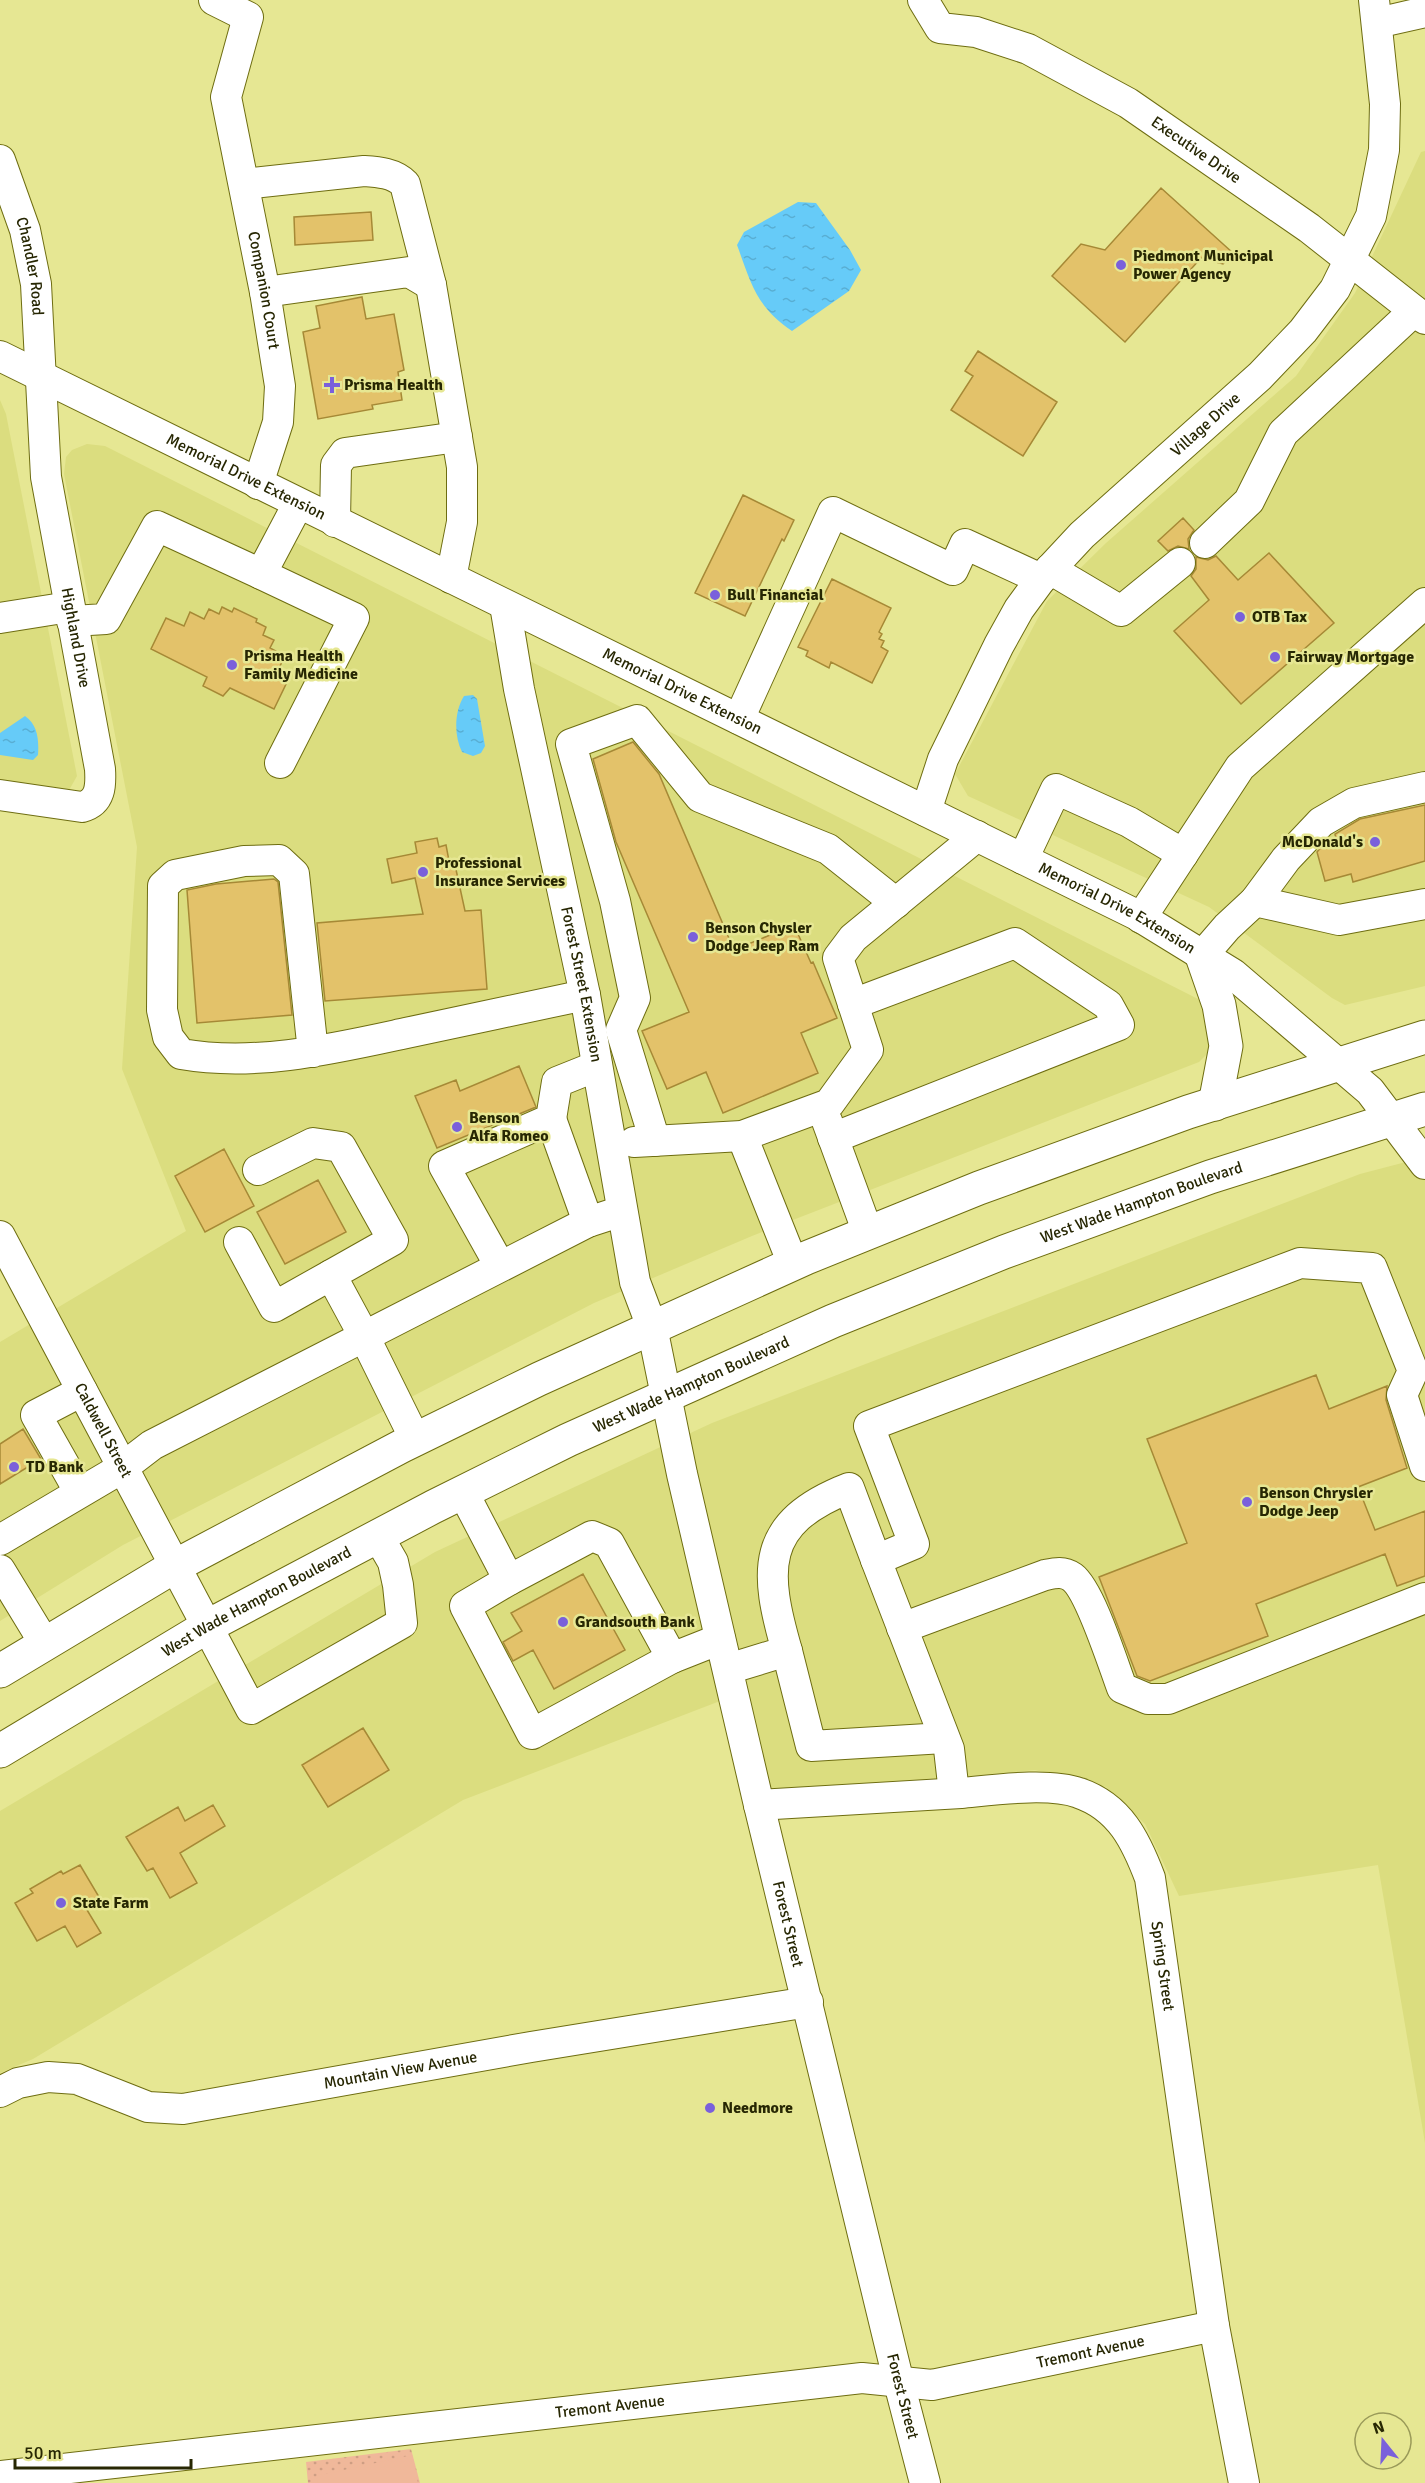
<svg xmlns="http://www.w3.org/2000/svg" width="1425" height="2483" font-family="Signika,sans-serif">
<defs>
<pattern id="green-dots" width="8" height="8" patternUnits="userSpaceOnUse" patternTransform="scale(1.5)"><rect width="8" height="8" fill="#f0b89a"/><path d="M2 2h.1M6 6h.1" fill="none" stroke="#ce9e83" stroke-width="1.8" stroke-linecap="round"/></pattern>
<pattern id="water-ripples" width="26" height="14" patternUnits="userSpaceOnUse" patternTransform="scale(1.5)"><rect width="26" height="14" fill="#66cbf8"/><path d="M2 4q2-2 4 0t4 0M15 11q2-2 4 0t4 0" fill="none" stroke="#58aed3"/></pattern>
</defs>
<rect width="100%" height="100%" fill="#e6e793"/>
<path fill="#dbdd7f" d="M 1425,151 L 1425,986 L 1345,1005 L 1332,998 L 1209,907 L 968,796 L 955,774 L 1047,601 L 1106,543 L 1296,376 L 1355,293 L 1421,152 Z
M 0,400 L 6,414 L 77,776 L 68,792 L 0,780 Z
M 87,444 L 105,446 L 1200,1000 L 1210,1024 L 1212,1049 L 1199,1062 L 752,1236 L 594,1303 L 123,1545 L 0,1621 L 0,1342 L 186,1231 L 122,1069 L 137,847 L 64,474 L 66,457 L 72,450 Z
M 1425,1157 L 1425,2143 L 1378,1865 L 1179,1896 L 1145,1824 L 1106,1787 L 1035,1770 L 745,1797 L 720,1701 L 463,1800 L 33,2059 L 0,2073 L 0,1811 L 435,1552 L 712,1423 L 1360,1174 Z"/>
<path fill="url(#green-dots)" d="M 411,2449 L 420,2483 L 308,2483 L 306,2462 Z"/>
<path fill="#f0b89a" d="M 412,2455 L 418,2483 L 318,2483 L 316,2476 Z"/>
<path fill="url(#water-ripples)" d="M 798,202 L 816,203 L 850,250 L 861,270 L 849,291 L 792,331 C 756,307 751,283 737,245 L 744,232 Z
M 473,695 L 477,699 L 485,746 L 481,753 L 473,756 L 462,752 C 454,736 454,712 464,696 Z
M 25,716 C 38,725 39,740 38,755 L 33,760 L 0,755 L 0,733 Z"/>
<path fill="#e3c26a" stroke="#a68936" stroke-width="1.5" d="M 1161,188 L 1233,253 L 1223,264 L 1201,258 L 1125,342 L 1052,276 L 1081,244 L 1105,250 Z
M 371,212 L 373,240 L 295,245 L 294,217 Z
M 362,297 L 366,319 L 394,314 L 404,370 L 398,372 L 402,400 L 372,405 L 373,409 L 318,419 L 303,332 L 320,328 L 316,306 Z
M 978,351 L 1057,402 L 1023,456 L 951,410 L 973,376 L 965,371 Z
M 743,495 L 794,520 L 784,541 L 782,539 L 745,616 L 695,593 Z
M 1183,518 L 1194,530 L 1188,539 L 1189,549 L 1178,546 L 1168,551 L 1158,541 Z
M 1269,553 L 1334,623 L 1241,704 L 1174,631 L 1209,600 L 1191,576 L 1196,569 L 1196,557 L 1208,560 L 1216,556 L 1238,580 Z
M 832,579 L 891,608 L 879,632 L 882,634 L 879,639 L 884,641 L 881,647 L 888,651 L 872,683 L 831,662 L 829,668 L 806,656 L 808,651 L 798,647 Z
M 222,607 L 232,612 L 234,608 L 257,619 L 256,622 L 266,627 L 263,635 L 274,640 L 270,648 L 285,656 L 276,674 L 288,680 L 274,709 L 230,688 L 223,696 L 203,686 L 207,677 L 151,649 L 166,618 L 184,626 L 190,612 L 204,619 L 209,609 L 219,614 Z
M 633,742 L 659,774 L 734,950 L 794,925 L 811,963 L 813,962 L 837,1018 L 801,1033 L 818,1073 L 723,1113 L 706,1072 L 667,1089 L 642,1031 L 689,1012 L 616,842 L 593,759 Z
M 1425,805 L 1425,861 L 1353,882 L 1351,874 L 1325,881 L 1317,852 L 1326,842 L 1336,839 L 1335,834 L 1360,819 Z
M 437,838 L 439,847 L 446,845 L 450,866 L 455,865 L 465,911 L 481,910 L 487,989 L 325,1001 L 317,923 L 423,914 L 415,878 L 392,883 L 387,859 L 417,853 L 415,842 Z
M 274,879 L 278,882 L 292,1015 L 197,1023 L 187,890 L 216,884 Z
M 519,1066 L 536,1107 L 437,1148 L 415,1096 L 456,1080 L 460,1091 Z
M 224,1149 L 254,1206 L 205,1232 L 175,1176 Z
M 318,1180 L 346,1232 L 285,1264 L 257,1212 Z
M 1316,1375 L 1329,1409 L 1387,1386 L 1386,1400 L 1407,1468 L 1358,1487 L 1375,1530 L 1425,1511 L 1425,1576 L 1397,1586 L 1385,1554 L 1256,1604 L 1268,1636 L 1150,1681 L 1137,1676 L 1099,1577 L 1187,1543 L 1147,1439 Z
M 23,1429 L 41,1459 L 0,1484 L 0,1444 Z
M 583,1574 L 625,1650 L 554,1689 L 533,1650 L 513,1661 L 503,1642 L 522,1631 L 511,1613 Z
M 363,1728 L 389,1770 L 328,1807 L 302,1765 Z
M 213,1805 L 225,1826 L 180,1853 L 197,1883 L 170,1898 L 153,1868 L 147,1871 L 126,1837 L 178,1807 L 185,1821 Z
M 80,1865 L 102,1902 L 87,1910 L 101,1933 L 77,1947 L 65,1926 L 37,1941 L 15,1903 L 33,1893 L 30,1889 L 61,1871 L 63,1874 Z"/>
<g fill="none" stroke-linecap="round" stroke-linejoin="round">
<g stroke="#6e6d11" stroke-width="32">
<g id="minor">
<path id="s1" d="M 214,0 L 248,17 L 226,97 L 265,292 L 280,386 L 278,422 L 258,484"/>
<path id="s2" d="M 923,0 L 940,28 L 976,32 L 1028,49 L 1128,103 L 1309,228 L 1425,319"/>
<path d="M 1377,23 L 1425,12"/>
<path id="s3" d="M 0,160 L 25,230 L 36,284 L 46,477 L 100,769 C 101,785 101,802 82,807 L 0,795"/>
<path d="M 244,184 L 364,171 C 379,172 394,173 405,184 L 431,285 L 462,467 L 462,522 L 451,578"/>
<path d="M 265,292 L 409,272 L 431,285"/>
<path id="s4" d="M 0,356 L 1137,915 L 1233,974 L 1370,1091 L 1425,1164"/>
<path d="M 335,522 L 336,465 L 345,453 L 457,437"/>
<path d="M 1205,543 L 1249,501 L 1283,433 L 1414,311"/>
<path d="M 1050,569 L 1121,611 L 1180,563"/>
<path id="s5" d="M 505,605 L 519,689 L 585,995 L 635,1282 L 652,1327 L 682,1474 L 759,1805 L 899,2383 L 925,2483"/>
<path d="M 0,618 L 69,607"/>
<path d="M 72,621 L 106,619 L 157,526 L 261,574"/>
<path d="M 739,719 L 833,512 L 953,570 L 965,544 L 1041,579"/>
<path d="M 280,763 L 354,618 L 261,574 L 298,504"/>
<path id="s6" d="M 926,811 L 943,759 L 999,645 L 1019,609 L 1041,579 L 1082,535 L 1260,376 L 1303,331 L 1335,289 L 1371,216 L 1384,150 L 1385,104 L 1374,0"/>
<path d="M 1023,859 L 1056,789 L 1129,822 L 1183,854"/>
<path d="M 1255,901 L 1339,920 L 1425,904"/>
<path d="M 1141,918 L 1240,767 L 1425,603"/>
<path d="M 1202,956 L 1227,927 L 1255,901 L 1286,859 L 1321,822 L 1354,803 L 1425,787"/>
<path d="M 313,1052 L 294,874 L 279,860 L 244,861 L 175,875 L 163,886 L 162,1010 L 168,1037 L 181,1054 C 256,1067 332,1049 406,1033 C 466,1020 525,1008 585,995"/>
<path d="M 551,1119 L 588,1222"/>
<path d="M 827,1121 L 868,1233"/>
<path d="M 742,1136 L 793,1264"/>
<path d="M 833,1138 L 1119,1025 L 1108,1005 L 1015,943 L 853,1004"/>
<path d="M 655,1141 L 621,1030 L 635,998 L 615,901 L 571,744 L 637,720 L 700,797 L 828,849 L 896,903"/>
<path d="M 634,1142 L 742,1136 L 829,1104 L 868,1050 L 838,958 L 853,938 L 977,836"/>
<path d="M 258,1170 L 313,1143 L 341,1147 L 393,1240 L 331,1275 L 364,1336 L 415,1439"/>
<path id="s7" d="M 0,1236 L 251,1709 L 402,1623 L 398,1585 L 393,1562 L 378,1536"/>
<path d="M 239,1242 L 274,1307 L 331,1275"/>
<path d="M 500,1266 L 444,1166 L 551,1119 L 557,1082 L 597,1066"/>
<path d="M 79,1491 L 36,1415 L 82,1391"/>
<path d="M 463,1492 L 509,1580 L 592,1536 L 609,1543 L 672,1658 L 720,1639"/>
<path d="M 0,1540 L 122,1468 L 152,1445 L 588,1222 L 622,1211"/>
<path d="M 0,1570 L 45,1644"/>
<path d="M 509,1580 L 465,1606 L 532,1734 L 672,1658"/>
<path d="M 902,1628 L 1045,1575 C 1055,1573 1063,1571 1072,1577 C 1090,1590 1113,1664 1122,1688 L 1148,1699 L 1168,1699 L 1425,1598"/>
<path d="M 787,1651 L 811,1746 L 944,1738"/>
<path d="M 728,1669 L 787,1651 C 764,1571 759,1523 849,1488 L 876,1560"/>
<path d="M 954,1793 L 949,1749 L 876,1560 L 914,1544 L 869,1426 L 1300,1263 L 1372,1268 L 1413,1371 L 1402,1395 L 1425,1466"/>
<path id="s8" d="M 759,1805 C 826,1801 893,1797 961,1793 C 993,1790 1049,1782 1079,1793 C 1120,1807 1136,1841 1150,1878 L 1214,2326 L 1244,2483"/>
<path id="s9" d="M 0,2092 L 18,2083 L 48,2077 L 77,2079 L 148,2107 L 183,2109 L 531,2047 L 808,2002"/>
<path id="s10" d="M 0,2476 L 862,2378 L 932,2385 L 1214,2326"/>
</g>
</g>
<g stroke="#6e6d11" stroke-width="35">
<g id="major">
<path d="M 1202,956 L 1219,1005 L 1226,1046 L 1215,1104"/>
<path d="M 0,1671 L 175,1566 L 402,1446 L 539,1379 L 806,1258 L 979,1188 L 1188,1112 L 1425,1037"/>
<path id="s11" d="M 0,1751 L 208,1626 L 433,1507 L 568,1440 L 666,1396 L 833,1321 L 1004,1252 L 1210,1177 L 1425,1109"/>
</g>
</g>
<use href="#minor" stroke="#fff" stroke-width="30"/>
<use href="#major" stroke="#fff" stroke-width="33"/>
</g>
<g fill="#7a60db" stroke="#e6e793" stroke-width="2">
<circle cx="1121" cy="265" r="6"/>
<path d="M329 376h6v6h6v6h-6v6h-6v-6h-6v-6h6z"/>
<circle cx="715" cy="595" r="6"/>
<circle cx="1240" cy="617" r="6"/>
<circle cx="1275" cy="657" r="6"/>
<circle cx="232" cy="665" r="6"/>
<circle cx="1375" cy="842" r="6"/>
<circle cx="423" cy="872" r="6"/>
<circle cx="693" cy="937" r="6"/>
<circle cx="457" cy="1127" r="6"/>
<circle cx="14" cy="1467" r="6"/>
<circle cx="1247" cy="1502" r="6"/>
<circle cx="563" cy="1622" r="6"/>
<circle cx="61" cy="1903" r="6"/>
<circle cx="710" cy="2108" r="6"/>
</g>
<g text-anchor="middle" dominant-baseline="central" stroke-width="5" stroke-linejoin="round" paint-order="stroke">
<g font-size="16" fill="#272703" stroke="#e6e793">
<text stroke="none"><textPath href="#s2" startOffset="320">Executive Drive</textPath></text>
<text stroke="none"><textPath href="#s3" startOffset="111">Chandler Road</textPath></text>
<text stroke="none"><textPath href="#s1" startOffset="318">Companion Court</textPath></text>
<text stroke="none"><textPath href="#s6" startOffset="486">Village Drive</textPath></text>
<text stroke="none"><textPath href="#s4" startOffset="274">Memorial Drive Extension</textPath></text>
<text stroke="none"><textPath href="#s3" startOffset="486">Highland Drive</textPath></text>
<text stroke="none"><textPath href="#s4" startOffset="760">Memorial Drive Extension</textPath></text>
<text stroke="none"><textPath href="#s4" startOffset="1246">Memorial Drive Extension</textPath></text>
<text stroke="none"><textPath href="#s5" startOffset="387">Forest Street Extension</textPath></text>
<text stroke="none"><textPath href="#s11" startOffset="1269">West Wade Hampton Boulevard</textPath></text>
<text stroke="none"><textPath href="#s11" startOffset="783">West Wade Hampton Boulevard</textPath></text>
<text stroke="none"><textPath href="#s7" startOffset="220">Caldwell Street</textPath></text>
<text stroke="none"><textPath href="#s11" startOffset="297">West Wade Hampton Boulevard</textPath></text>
<text stroke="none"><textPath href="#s5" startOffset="1350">Forest Street</textPath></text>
<text stroke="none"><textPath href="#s8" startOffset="525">Spring Street</textPath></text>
<text stroke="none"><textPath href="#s9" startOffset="412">Mountain View Avenue</textPath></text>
<text stroke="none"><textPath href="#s10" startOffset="1100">Tremont Avenue</textPath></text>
<text stroke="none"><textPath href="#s5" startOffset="1836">Forest Street</textPath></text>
<text stroke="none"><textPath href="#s10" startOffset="614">Tremont Avenue</textPath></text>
</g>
<g font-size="16" font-weight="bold" fill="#272703" stroke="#e6e793" text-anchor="start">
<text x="1133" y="256">Piedmont Municipal<tspan x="1133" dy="18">Power Agency</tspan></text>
<text x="344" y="385">Prisma Health</text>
<text x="727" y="595">Bull Financial</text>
<text x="1252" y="617">OTB Tax</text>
<text x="244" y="656">Prisma Health<tspan x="244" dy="18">Family Medicine</tspan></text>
<text x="1287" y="657">Fairway Mortgage</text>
<text x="1363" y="842" text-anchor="end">McDonald's</text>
<text x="435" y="863">Professional<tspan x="435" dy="18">Insurance Services</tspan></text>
<text x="705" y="928">Benson Chysler<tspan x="705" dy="18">Dodge Jeep Ram</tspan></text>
<text x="469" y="1118">Benson<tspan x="469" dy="18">Alfa Romeo</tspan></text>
<text x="26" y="1467">TD Bank</text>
<text x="1259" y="1493">Benson Chrysler<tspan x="1259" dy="18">Dodge Jeep</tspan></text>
<text x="575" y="1622">Grandsouth Bank</text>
<text x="73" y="1903">State Farm</text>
<text x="722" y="2108">Needmore</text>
</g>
</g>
<g transform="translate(1383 2441) rotate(342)"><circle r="28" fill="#e6e793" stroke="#9a9a59" stroke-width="1.5"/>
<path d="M0-4.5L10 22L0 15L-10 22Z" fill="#7a60db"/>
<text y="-9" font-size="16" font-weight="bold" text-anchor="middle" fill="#272703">N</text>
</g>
<path d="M15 2459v9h176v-9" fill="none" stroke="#272703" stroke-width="3"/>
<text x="24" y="2459" font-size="18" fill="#272703" stroke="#e6e793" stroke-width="4.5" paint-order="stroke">50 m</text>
</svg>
